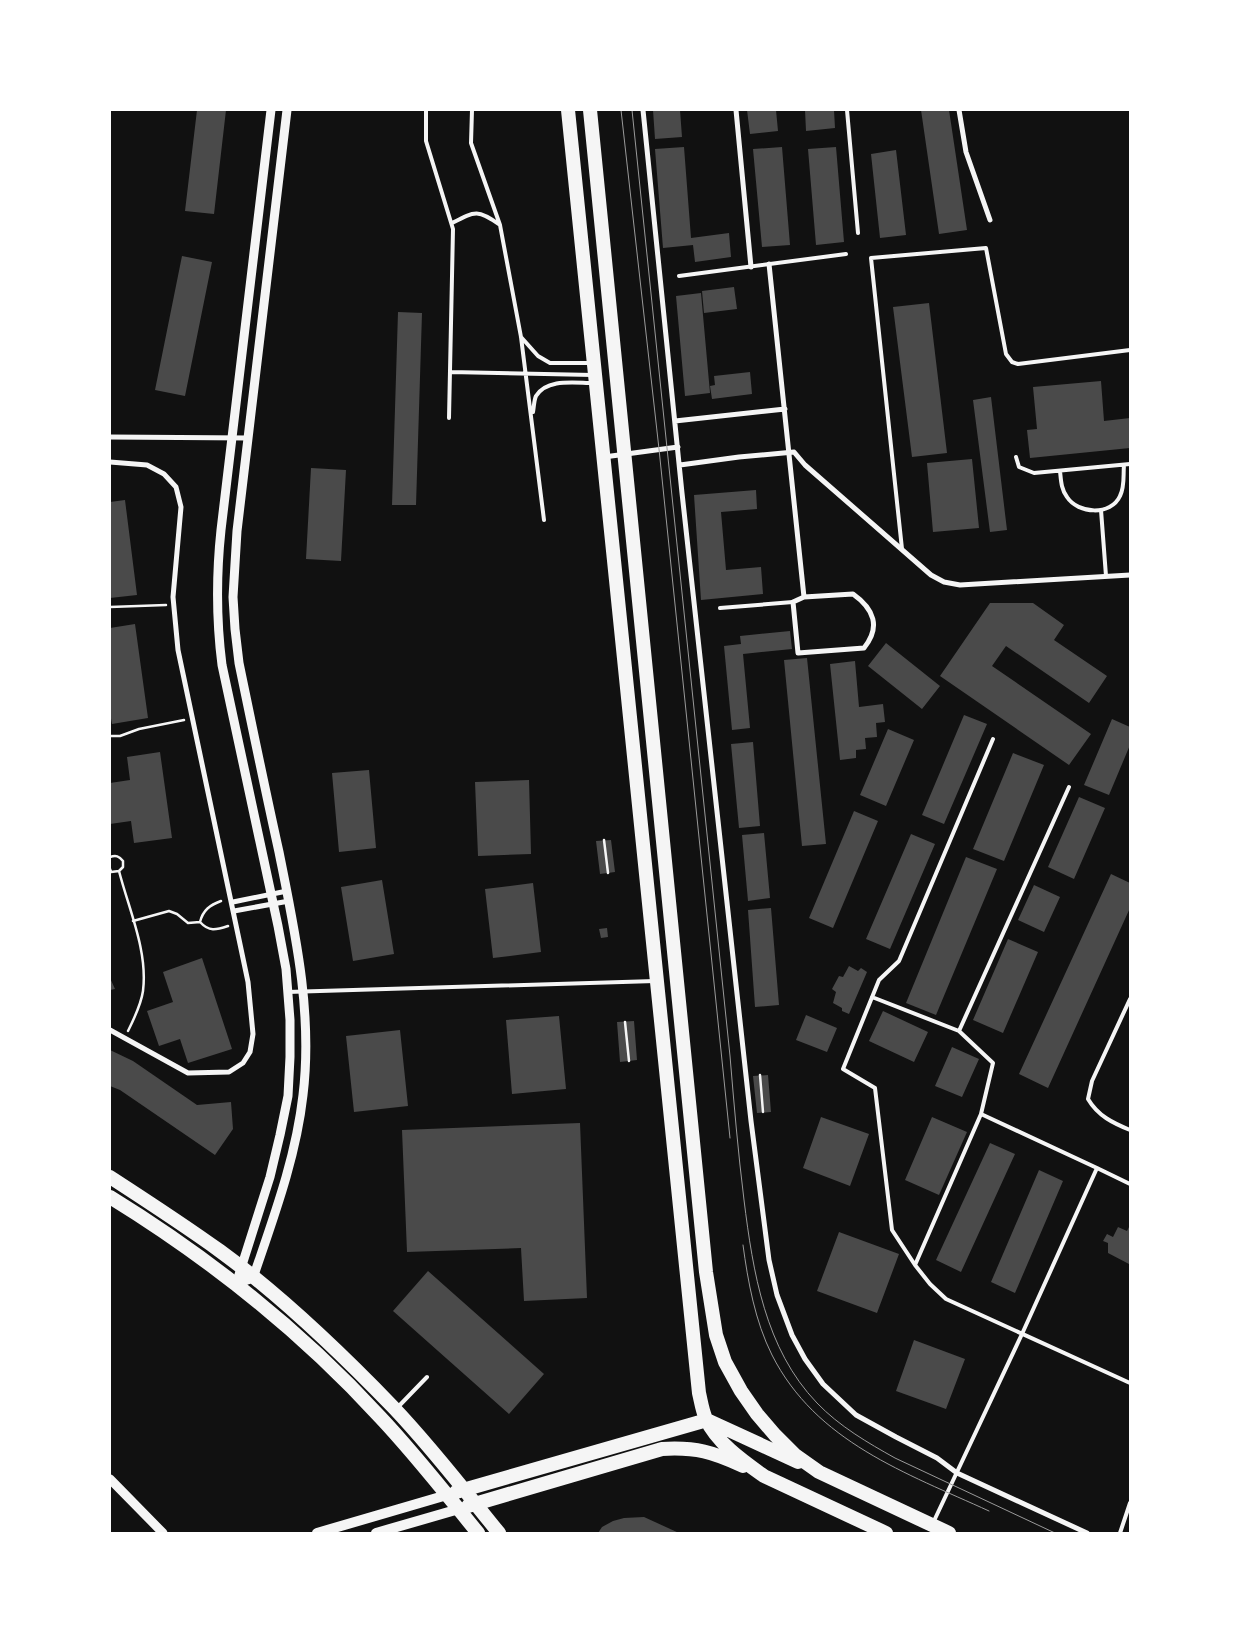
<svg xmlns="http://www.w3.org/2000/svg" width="1240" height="1643" font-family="Arial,sans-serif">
<rect width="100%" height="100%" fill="#111"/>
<path fill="#4a4a4a" d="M 197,110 L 226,110 L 214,214 L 185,211 Z
M 653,110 L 680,110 L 682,137 L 655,139 Z
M 747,110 L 776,110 L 778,131 L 750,134 Z
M 805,110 L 834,110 L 835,128 L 806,131 Z
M 921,110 L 949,110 L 967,230 L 939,234 Z
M 684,147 L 691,238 L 729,233 L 731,257 L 695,262 L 693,245 L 663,248 L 655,149 Z
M 782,147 L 790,245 L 762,247 L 753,149 Z
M 836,147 L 844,242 L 816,245 L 808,149 Z
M 896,150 L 906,235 L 880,238 L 871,154 Z
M 182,256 L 212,262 L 185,396 L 155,390 Z
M 734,287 L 737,309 L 704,313 L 702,291 Z
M 701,293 L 710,393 L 685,396 L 676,296 Z
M 929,303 L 947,453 L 912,457 L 893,307 Z
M 398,312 L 422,313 L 416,505 L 392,505 Z
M 750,372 L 752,394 L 712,399 L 710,386 L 715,385 L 714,376 Z
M 1101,381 L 1104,421 L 1130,418 L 1130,448 L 1030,458 L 1027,430 L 1037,429 L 1033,387 Z
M 991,397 L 1007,530 L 990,532 L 973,400 Z
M 972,459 L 979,528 L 933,532 L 927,463 Z
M 311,468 L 346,470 L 341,561 L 306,559 Z
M 756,490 L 757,509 L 721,512 L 726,570 L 761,567 L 763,594 L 701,600 L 694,495 Z
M 125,500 L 137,595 L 110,598 L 110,502 Z
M 990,603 L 1033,603 L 1064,625 L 1054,640 L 1107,676 L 1089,703 L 1006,646 L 992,666 L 1091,734 L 1069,765 L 940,676 Z
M 135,624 L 148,718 L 112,724 L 110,713 L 110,628 Z
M 790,631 L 792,649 L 743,654 L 750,728 L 732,730 L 724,646 L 741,644 L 740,636 Z
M 886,643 L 940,686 L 922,709 L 868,666 Z
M 807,658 L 826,844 L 802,846 L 784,660 Z
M 855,661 L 859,707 L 883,704 L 885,722 L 876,723 L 877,737 L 865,738 L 866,749 L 856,750 L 856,758 L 840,760 L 830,664 Z
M 964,715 L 987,724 L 944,824 L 922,815 Z
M 1112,719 L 1130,727 L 1130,745 L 1109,795 L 1084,785 Z
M 888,729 L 914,740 L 886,806 L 860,795 Z
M 753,742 L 760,826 L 739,828 L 731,744 Z
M 160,752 L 172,838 L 134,843 L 131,821 L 110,824 L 110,783 L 130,780 L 127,757 Z
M 1013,753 L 1044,765 L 1004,861 L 973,849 Z
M 369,770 L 376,848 L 339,852 L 332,773 Z
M 529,780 L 531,854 L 478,856 L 475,782 Z
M 1079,797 L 1105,808 L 1074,879 L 1048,867 Z
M 854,811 L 878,821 L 833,928 L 809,918 Z
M 764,833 L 770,898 L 748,901 L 742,835 Z
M 911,834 L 935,844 L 890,949 L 866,939 Z
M 611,840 L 615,872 L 600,874 L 596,841 Z
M 966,857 L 997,869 L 936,1015 L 906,1003 Z
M 1111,874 L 1130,883 L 1130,908 L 1048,1088 L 1019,1074 Z
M 382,880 L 394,954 L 353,961 L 341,887 Z
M 533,883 L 541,952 L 493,958 L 485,889 Z
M 1034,885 L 1060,897 L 1044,932 L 1018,920 Z
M 771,908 L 779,1005 L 755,1007 L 748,910 Z
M 607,928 L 608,937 L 601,938 L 599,929 Z
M 1008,939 L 1038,952 L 1003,1033 L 973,1020 Z
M 202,958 L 232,1049 L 188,1063 L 180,1039 L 159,1046 L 147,1011 L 173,1002 L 163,972 Z
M 849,966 L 858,971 L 861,968 L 867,972 L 849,1014 L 842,1011 L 842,1008 L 833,1003 L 836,992 L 832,989 L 839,976 L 843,977 Z
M 110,978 L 115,989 L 110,990 Z
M 883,1011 L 928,1032 L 914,1062 L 869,1041 Z
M 806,1015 L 837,1028 L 827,1052 L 796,1040 Z
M 559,1016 L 566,1089 L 512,1094 L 506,1020 Z
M 634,1021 L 637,1060 L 620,1062 L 617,1022 Z
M 400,1030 L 408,1106 L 354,1112 L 346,1036 Z
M 952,1047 L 979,1059 L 962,1097 L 935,1086 Z
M 110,1050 L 133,1061 L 197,1105 L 231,1102 L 233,1129 L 215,1155 L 120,1090 L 110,1086 Z
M 768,1075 L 771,1112 L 757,1113 L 753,1076 Z
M 821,1117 L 869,1134 L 850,1186 L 803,1168 Z
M 932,1117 L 967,1132 L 939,1195 L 905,1180 Z
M 580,1123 L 587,1298 L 524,1301 L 521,1248 L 407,1252 L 402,1130 Z
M 990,1143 L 1015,1154 L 961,1272 L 936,1260 Z
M 1039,1170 L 1063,1181 L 1015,1293 L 991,1282 Z
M 1130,1225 L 1130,1262 L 1129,1264 L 1108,1253 L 1108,1243 L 1103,1241 L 1107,1234 L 1113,1237 L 1118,1227 L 1127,1231 Z
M 839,1232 L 899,1254 L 877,1313 L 817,1291 Z
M 428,1271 L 544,1374 L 509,1414 L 393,1311 Z
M 914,1340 L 965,1359 L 946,1409 L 896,1391 Z
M 644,1517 L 679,1533 L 598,1533 L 602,1527 L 613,1521 L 624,1518 Z"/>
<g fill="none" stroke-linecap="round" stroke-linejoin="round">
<path stroke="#f5f5f5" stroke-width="2.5" d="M 110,607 L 166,605
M 110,736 L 120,736 L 139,729 L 184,720
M 604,840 L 608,873
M 110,857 C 116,855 119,856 123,861 L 123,867 L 119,871 L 111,872 L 110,869
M 119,871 C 129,910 148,951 143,991 C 141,1005 134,1019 128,1031
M 133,921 L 169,911 L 177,914 L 188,923 L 200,922 C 209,932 216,930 228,926
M 200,922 C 203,910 210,905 221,901
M 625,1022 L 629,1061
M 760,1075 L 763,1112"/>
<path stroke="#f5f5f5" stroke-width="4" d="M 426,110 L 426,141 L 453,229 L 449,418
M 472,110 L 471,143 L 500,225 L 521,337 L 544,520
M 847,110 L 858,233
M 452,223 C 475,211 478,209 500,225
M 679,276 L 846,254
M 521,337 L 538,356 L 550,363 L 592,363
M 450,372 L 593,375
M 533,412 C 534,407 534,400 536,396 C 547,378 575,383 593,383
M 1016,457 L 1019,467 L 1034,473 L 1130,464
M 1060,471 C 1061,480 1061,489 1067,497 C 1078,514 1111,516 1120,496 C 1125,486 1123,475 1124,465
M 1101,510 L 1106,576
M 902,549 L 871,258 L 986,248 L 1006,354 L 1012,362 L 1018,364 L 1130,350
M 720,608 L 793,602
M 287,992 L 655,981
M 872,997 L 959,1031
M 1130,999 L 1092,1081 L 1088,1099 C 1098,1116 1113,1123 1130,1130
M 981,1114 L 993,1063 L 959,1031 L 1069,787
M 1097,1168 L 981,1114 L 915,1265 L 930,1284 L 946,1299 L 1130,1383
M 915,1265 L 892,1230 L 875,1088 L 843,1069 L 879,980 L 899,961 L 993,739
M 397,1408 L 427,1377
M 933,1523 L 1022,1334 L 1097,1168 L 1130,1184
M 1120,1533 L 1130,1503"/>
<path stroke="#f5f5f5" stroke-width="5" d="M 643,110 L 682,493 L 751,1121 L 769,1260 L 777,1295 L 792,1335 L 805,1359 L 823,1384 L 856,1415 L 896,1437 L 937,1458 L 957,1473 L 1087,1533
M 736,110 L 751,267
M 959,110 L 966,152 L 990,220
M 769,264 L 804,597
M 675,421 L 785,409
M 110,437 L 248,438
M 604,457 L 678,447
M 110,462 L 147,465 L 164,474 L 176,487 L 181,507 L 173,597 L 178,650 L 248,982 L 253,1034 L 250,1052 L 243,1063 L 229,1072 L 188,1073 L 110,1030
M 680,465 L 739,457 L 794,452 L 805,465 L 931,575 L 944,582 L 960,585 L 1130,575
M 853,594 C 874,609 881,627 864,648 L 798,653 L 793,602 L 804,597 Z
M 233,902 L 287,891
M 234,911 L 289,901"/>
<path stroke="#f5f5f5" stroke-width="9" d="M 236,1284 L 253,1278 C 273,1219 296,1158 303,1095 C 313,1013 295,932 279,852 C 265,789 252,726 239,663 L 235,629 L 233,597 L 237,531 L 287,110
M 236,1284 L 270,1177 L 280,1135 L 288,1096 L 290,1057 L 290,1020 L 286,969 L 278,926 L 222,665 C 216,618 216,577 221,530 L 271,110
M 110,1479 L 163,1533"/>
<path stroke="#f5f5f5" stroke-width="10" d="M 317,1533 L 447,1495
M 376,1533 L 459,1509"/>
<path stroke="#f5f5f5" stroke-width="14" d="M 568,110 L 699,1393 C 701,1401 702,1410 706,1419 C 717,1443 743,1461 764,1476 L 886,1533
M 590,110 L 706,1272 L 716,1335 L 725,1362 L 741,1391 L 757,1414 L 775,1435 L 795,1455 L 819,1472 L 949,1533
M 110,1177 C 147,1201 184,1225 220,1251 C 283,1297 340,1352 394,1408 C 432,1448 465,1491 499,1533
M 110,1197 C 209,1258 301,1331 380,1417 C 415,1454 446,1494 478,1533
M 456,1492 L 707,1420 L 798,1462
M 468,1506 L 662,1449 C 696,1447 713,1452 743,1466"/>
<path stroke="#9a9a9a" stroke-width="1" d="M 621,110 L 659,449 L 730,1138
M 632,110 L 730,1056 C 734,1104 738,1152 744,1200 C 753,1272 765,1349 817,1403 C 839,1426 868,1443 895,1458 L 1055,1533
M 743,1245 C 748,1282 755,1321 772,1355 C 816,1442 906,1473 989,1511"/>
</g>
<rect width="1240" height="1643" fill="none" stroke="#ffffff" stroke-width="222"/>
</svg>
